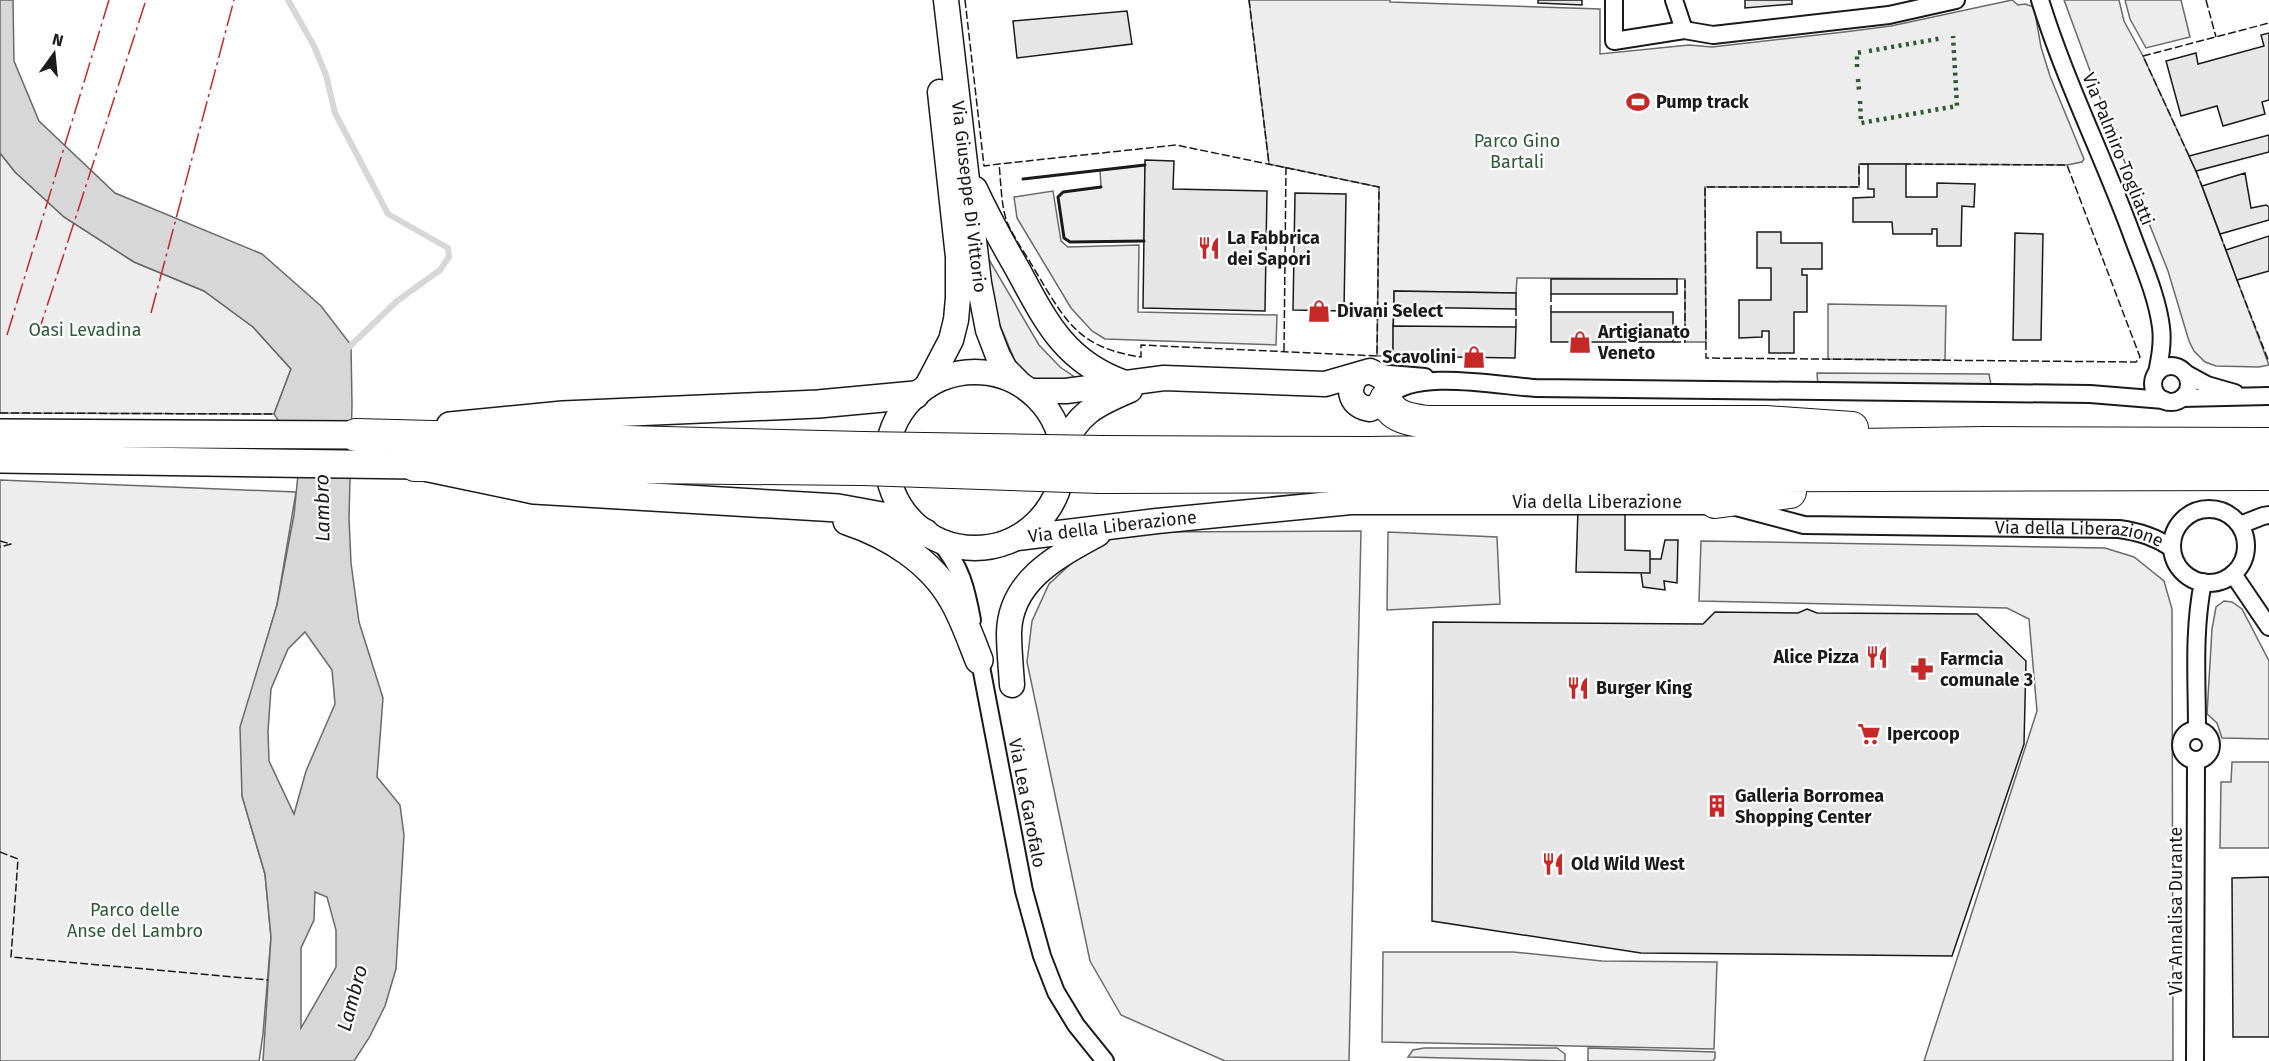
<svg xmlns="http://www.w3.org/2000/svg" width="2269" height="1061" font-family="'Fira Sans',sans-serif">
<rect width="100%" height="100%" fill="#fff"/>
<path fill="#ededed" stroke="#6a6a6a" stroke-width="1.5" d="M 1249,0 L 1390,0 L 1390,2 L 1600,9 L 1600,54 L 1689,45 L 1712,47 L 1844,32 L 1891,26 L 2012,0 L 2018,5 L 2025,4 L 2034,7 L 2041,47 L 2050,76 L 2084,159 L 2082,162 L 2067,165 L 1859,164 L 1859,187 L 1705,187 L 1706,342 L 1685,342 L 1685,279 L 1517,278 L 1516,293 L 1394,291 L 1393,356 L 1377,356 L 1379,187 L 1269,164 Z
M 2064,0 L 2119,0 L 2124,21 L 2143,56 L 2196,171 L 2269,365 L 2259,367 L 2216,366 L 2205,362 L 2194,351 L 2189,341 L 2168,271 L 2110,125 Z
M 2125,0 L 2181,0 L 2190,37 L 2146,48 L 2130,19 Z
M 0,153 L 15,172 L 64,217 L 134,262 L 204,291 L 253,327 L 291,369 L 274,414 L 0,413 Z
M 1145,165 L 1144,241 L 1070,242 L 1064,238 L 1058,197 L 1063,192 L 1101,187 L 1100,170 Z
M 1053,191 L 1061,241 L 1068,247 L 1139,245 L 1138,312 L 1277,315 L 1276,345 L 1105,339 L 1092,331 L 1071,308 L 1017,218 L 1014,197 Z
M 984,251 L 1039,345 L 1060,367 L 1079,380 L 1045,382 L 1029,377 L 1015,361 L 997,318 Z
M 1828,304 L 1946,306 L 1945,360 L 1828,359 Z
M 1817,373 L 1989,374 L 1991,385 L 1818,386 Z
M 0,480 L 296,492 L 277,605 L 265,646 L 242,796 L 265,874 L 271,937 L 263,1034 L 259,1061 L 0,1061 Z
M 1361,531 L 1349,1061 L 1225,1061 L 1121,1015 L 1090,961 L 1027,662 L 1032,621 L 1049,584 L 1088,548 L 1127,532 Z
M 1388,532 L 1497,537 L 1500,604 L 1387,610 Z
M 1701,541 L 2105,548 L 2134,557 L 2164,581 L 2172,609 L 2173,1061 L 1924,1061 L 2037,711 L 2029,619 L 2007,608 L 1699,601 Z
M 2224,601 L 2232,602 L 2242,609 L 2269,661 L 2269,739 L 2222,738 L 2217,723 L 2207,714 L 2212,629 L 2216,607 Z
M 2232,762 L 2269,762 L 2269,848 L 2220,848 L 2221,782 L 2231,782 Z
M 1383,952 L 1513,952 L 1602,961 L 1717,962 L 1714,1049 L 1382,1042 Z
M 1424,1048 L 1557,1048 L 1565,1054 L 1565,1061 L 1408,1057 L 1413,1050 Z
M 1588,1048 L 1715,1052 L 1715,1058 L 1713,1061 L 1588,1061 Z"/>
<path fill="#d7d7d7" stroke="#6a6a6a" stroke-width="1.5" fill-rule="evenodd" d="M 0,0 L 13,0 L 14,61 L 39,121 L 115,193 L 262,254 L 321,306 L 351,345 L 352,405 L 349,518 L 351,563 L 359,622 L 383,698 L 377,777 L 400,805 L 404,835 L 396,969 L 385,1006 L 369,1038 L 354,1061 L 263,1061 L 271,937 L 265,874 L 242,796 L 240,727 L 277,605 L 294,515 L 300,454 L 274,414 L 291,369 L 253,327 L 204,291 L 134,262 L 64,217 L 15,172 L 0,153 ZM 305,632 L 332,670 L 335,704 L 306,771 L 294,814 L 269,761 L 268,731 L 271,689 L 288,649 ZM 315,892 L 327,897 L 336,930 L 336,967 L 301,1028 L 301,948 L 314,920 Z"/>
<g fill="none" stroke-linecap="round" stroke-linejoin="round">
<path stroke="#d7d7d7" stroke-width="6" d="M 288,0 L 314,46 L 326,75 L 335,113 L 388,214 L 448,248 L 449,257 L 440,270 L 397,301 L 346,350"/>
</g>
<path fill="#e6e6e6" stroke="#1a1a1a" stroke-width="1.5" d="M 1538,0 L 1582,0 L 1582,5 L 1538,3 Z
M 1745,0 L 1792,0 L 1792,4 L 1745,8 Z
M 1127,11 L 1132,44 L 1017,58 L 1013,21 Z
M 2269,33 L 2269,100 L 2262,102 L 2265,114 L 2223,126 L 2217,106 L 2181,116 L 2166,61 L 2196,53 L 2198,64 L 2264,46 L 2261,35 Z
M 2269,135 L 2269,152 L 2196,171 L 2189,156 Z
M 1145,160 L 1174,161 L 1173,189 L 1267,191 L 1265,311 L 1143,308 Z
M 1868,164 L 1906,164 L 1906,197 L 1937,197 L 1937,183 L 1975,184 L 1974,207 L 1962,206 L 1961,246 L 1937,246 L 1937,229 L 1932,229 L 1932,234 L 1893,234 L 1892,222 L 1853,222 L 1853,198 L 1874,197 L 1874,189 L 1868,189 Z
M 2245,173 L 2251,208 L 2266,205 L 2269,207 L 2269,220 L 2220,234 L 2202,186 Z
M 1295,193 L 1346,194 L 1344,311 L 1293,310 Z
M 1757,232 L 1781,232 L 1781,243 L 1822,243 L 1822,269 L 1802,269 L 1802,275 L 1807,275 L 1807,312 L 1794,312 L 1794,353 L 1769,353 L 1769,331 L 1762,331 L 1762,337 L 1739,338 L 1739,300 L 1771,300 L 1771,268 L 1757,268 Z
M 2015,233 L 2043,234 L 2041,340 L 2013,340 Z
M 2269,236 L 2269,271 L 2237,280 L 2226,250 Z
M 1551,279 L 1677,279 L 1677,294 L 1551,294 Z
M 1394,291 L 1516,293 L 1516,309 L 1394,307 Z
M 1551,312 L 1673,312 L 1673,342 L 1551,342 Z
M 1393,326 L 1516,327 L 1515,358 L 1393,356 Z
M 1578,509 L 1625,512 L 1625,550 L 1650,551 L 1650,573 L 1576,572 Z
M 1665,540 L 1678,540 L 1677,583 L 1664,581 L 1665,590 L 1643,587 L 1641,573 L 1650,573 L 1650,559 L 1661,559 Z
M 1807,609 L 1817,613 L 1977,614 L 2026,661 L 2024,744 L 1952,956 L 1641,953 L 1432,921 L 1433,622 L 1703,624 L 1715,612 L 1798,613 Z
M 2269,877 L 2269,1037 L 2233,1037 L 2232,878 Z"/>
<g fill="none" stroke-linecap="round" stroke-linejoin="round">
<g stroke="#1a1a1a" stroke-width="20">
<g id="street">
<path d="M 1614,0 L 1614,41 L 1684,30 L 1713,35 L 1889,15 L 1956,0"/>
<path d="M 1674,0 L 1684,30"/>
<path d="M 2040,0 C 2065,81 2103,156 2132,235 C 2143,265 2157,296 2161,327 C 2163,343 2160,358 2157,373"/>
<circle cx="2171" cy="384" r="18"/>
<path d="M 1377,373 L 1425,377"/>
<path d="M 2185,373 L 2207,385 L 2235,393"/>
<path d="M 1387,397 C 1416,368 1498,386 1536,388 L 2090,394 L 2164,400"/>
<path d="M 2182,398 L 2269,396"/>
<path id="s1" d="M 1736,507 L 1804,525 L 2119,529 C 2140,532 2155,537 2172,548"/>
<circle cx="2209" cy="546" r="37"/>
<path d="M 2240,525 L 2263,516 L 2269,515"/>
<path d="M 940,542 C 961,567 966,588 972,620"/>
<path d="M 2233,574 L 2269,627"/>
<path d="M 978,651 L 1024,891 L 1042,956 L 1056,992 L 1076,1025 L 1105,1061"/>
<path d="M 2197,730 C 2197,681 2193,631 2203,582"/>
<circle cx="2196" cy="745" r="15"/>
<path d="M 2195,1061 L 2196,761"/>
</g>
</g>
<g stroke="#1a1a1a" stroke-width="27">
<g id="secondary">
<path id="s2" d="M 946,0 L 979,283 L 988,330 L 998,356 L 1005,369 L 1019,383"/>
<path d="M 975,189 C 988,217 1003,244 1018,270 C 1046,322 1065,362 1125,383"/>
<circle cx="975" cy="460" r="88"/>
<path d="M 927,386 L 951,340 L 956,320 L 958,298 L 958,257 L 940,92"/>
<path d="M 1030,391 L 1066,391 L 1164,378 L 1325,384 L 1370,371 L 1382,377 L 1386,381 L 1388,390 L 1384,402 L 1370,409 C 1352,407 1345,390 1357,376"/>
<path d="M 1063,448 C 1077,413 1097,404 1130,390"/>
<path id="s3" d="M 1017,538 L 1157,521 L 1351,502 L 1715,502"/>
<path d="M 1012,685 C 1011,668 1009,650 1009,633 C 1010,580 1058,556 1098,534"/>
</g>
</g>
<g stroke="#1a1a1a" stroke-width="30">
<path id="primary" d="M 450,426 L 563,415 L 818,404 L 915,395
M 0,433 L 356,435 L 376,434
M 0,459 L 415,465 L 534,490 L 838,508 L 898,519 L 925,533
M 847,521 C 889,535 931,561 953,600 C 964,619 971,640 979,660"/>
</g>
<g stroke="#1a1a1a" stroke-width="34">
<path id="highway" d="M 1386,399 C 1390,417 1411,420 1427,422 L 1766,422 L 1852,428
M 356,435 L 863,448
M 1102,452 L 1370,453 L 1984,443 L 2269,444
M 415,465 L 861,469
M 1101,477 L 2269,474
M 1715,502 L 1790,492"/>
</g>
<use href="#street" stroke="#fff" stroke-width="16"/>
<use href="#secondary" stroke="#fff" stroke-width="24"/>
<use href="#primary" stroke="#fff" stroke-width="27"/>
<use href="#highway" stroke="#fff" stroke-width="32"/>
<g stroke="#1a1a1a" stroke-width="34" stroke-linecap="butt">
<path id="highway-bridge" d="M 863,448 L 1102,452
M 863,469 L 1101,477"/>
</g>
<use href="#highway-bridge" stroke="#fff" stroke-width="32"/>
<path stroke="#2b5a34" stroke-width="4.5" stroke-dasharray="3 4.5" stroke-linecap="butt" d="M 1869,51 L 1943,38
M 1857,67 L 1857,53 L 1862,52
M 1858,79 L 1859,90
M 1860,101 L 1861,123 L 1957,106 L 1953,36"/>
<path stroke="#1a1a1a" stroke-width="1.5" stroke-dasharray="8 3" stroke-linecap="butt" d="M 965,0 L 984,166 L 999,164 L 1176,145 L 1379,187 L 1377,356 L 1141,345 L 1141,357 C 1079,348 1066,322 1036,272 C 1027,256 1015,240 1008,224 C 1001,209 1001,181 999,164
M 1249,0 L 1269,164
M 2206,0 L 2216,37
M 2189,156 L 2143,56 L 2269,23
M 1868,164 L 1859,164 L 1859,187 L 1705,187 L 1706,358 L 2136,362 L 2140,357 L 2067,165 L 1906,164
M 2196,171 L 2202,186
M 2220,234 L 2226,250
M 2237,280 L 2269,362
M 1551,294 L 1551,312
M 1393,326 L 1394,307
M 1516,327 L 1516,309
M 1673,342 L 1685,342 L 1685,279
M 1284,351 L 1286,167
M 0,413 L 274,414
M 0,541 L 11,544 L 0,547
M 0,852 L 18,859 L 11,957 L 268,980"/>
<path stroke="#1a1a1a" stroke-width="3" d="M 1023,179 L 1145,165
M 1101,187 L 1063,192 L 1058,197 L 1064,238 L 1070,242 L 1144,241"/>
<path stroke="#c62828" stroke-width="1.5" stroke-dasharray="21 4.5 3 4.5" stroke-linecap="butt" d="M 151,313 L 234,0
M 7,335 L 109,0
M 37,337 L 146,0"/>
</g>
<defs>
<g id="stadium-bare" transform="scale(1.8)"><path d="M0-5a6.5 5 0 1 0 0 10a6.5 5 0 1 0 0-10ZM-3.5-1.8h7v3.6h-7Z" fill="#c62828" stroke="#fff" stroke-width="2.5" paint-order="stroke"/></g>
<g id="restaurant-bare" transform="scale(1.8)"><path d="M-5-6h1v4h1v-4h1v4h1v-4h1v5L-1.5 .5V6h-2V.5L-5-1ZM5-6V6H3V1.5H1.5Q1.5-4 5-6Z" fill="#c62828" stroke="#fff" stroke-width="2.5" paint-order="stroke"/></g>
<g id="shop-bare" transform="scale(1.8)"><path d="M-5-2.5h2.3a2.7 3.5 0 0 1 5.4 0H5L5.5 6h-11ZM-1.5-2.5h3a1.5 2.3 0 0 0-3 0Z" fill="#c62828" stroke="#fff" stroke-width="2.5" paint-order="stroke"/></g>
<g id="pharmacy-bare" transform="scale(1.8)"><path d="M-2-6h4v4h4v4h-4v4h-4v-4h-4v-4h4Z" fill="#c62828" stroke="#fff" stroke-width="2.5" paint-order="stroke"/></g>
<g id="supermarket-bare" transform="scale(1.8)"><path d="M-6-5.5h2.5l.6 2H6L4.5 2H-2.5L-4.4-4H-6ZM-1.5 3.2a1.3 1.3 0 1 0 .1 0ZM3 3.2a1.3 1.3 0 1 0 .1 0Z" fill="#c62828" stroke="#fff" stroke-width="2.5" paint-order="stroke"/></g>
<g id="building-bare" transform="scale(1.8)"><path d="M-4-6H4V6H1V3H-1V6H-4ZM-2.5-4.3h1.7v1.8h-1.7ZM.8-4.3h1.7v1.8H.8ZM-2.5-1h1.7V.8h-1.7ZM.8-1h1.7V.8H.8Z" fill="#c62828" stroke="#fff" stroke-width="2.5" paint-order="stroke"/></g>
</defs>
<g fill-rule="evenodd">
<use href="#stadium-bare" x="1638" y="102"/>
<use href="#restaurant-bare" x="1209" y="248"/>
<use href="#shop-bare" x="1319" y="311"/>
<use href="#shop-bare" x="1580" y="342"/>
<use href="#shop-bare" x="1474" y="357"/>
<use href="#restaurant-bare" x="1877" y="657"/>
<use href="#pharmacy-bare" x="1922" y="669"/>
<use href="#restaurant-bare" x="1578" y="688"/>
<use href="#supermarket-bare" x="1869" y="734"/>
<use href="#building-bare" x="1717" y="806"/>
<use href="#restaurant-bare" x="1553" y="864"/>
</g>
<g text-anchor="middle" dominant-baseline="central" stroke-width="4.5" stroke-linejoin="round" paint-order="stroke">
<g font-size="18" font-weight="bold" fill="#1a1a1a" stroke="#fff" text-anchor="start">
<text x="1656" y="102">Pump track</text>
<text x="1227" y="238">La Fabbrica<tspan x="1227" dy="21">dei Sapori</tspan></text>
<text x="1337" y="311">Divani Select</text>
<text x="1598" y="332">Artigianato<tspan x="1598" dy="21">Veneto</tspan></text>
<text x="1456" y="357" text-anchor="end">Scavolini</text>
<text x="1859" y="657" text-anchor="end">Alice Pizza</text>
<text x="1940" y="659">Farmcia<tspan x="1940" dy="21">comunale 3</tspan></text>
<text x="1596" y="688">Burger King</text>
<text x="1887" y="734">Ipercoop</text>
<text x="1735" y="796">Galleria Borromea<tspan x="1735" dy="21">Shopping Center</tspan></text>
<text x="1571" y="864">Old Wild West</text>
</g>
<g font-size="18" fill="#2b5a34" stroke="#fff">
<text x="1517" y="141">Parco Gino<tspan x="1517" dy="21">Bartali</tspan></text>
<text x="85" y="330">Oasi Levadina</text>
<text x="135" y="910">Parco delle<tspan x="135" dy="21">Anse del Lambro</tspan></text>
</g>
<g font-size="18" fill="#1a1a1a" stroke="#fff">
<text transform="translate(2118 149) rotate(68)">Via Palmiro Togliatti</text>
<text stroke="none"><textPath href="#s2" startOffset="198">Via Giuseppe Di Vittorio</textPath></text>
<text stroke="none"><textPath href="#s3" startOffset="582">Via della Liberazione</textPath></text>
<text stroke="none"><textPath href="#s3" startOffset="96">Via della Liberazione</textPath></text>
<text stroke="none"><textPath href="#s1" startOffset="346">Via della Liberazione</textPath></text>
<text transform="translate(1027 803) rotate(79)">Via Lea Garofalo</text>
<text transform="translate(2176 911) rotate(-90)">Via Annalisa Durante</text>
</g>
<g font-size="20" font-style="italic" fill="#1a1a1a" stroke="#fff">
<text transform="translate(322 508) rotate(-91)">Lambro</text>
<text transform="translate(352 998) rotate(-75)">Lambro</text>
</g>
</g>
<g transform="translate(54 54) rotate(15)" stroke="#ffffff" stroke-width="4.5" paint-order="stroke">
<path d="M0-4.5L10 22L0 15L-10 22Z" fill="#1a1a1a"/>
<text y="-9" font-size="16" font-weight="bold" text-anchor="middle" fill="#1a1a1a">N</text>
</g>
</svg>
